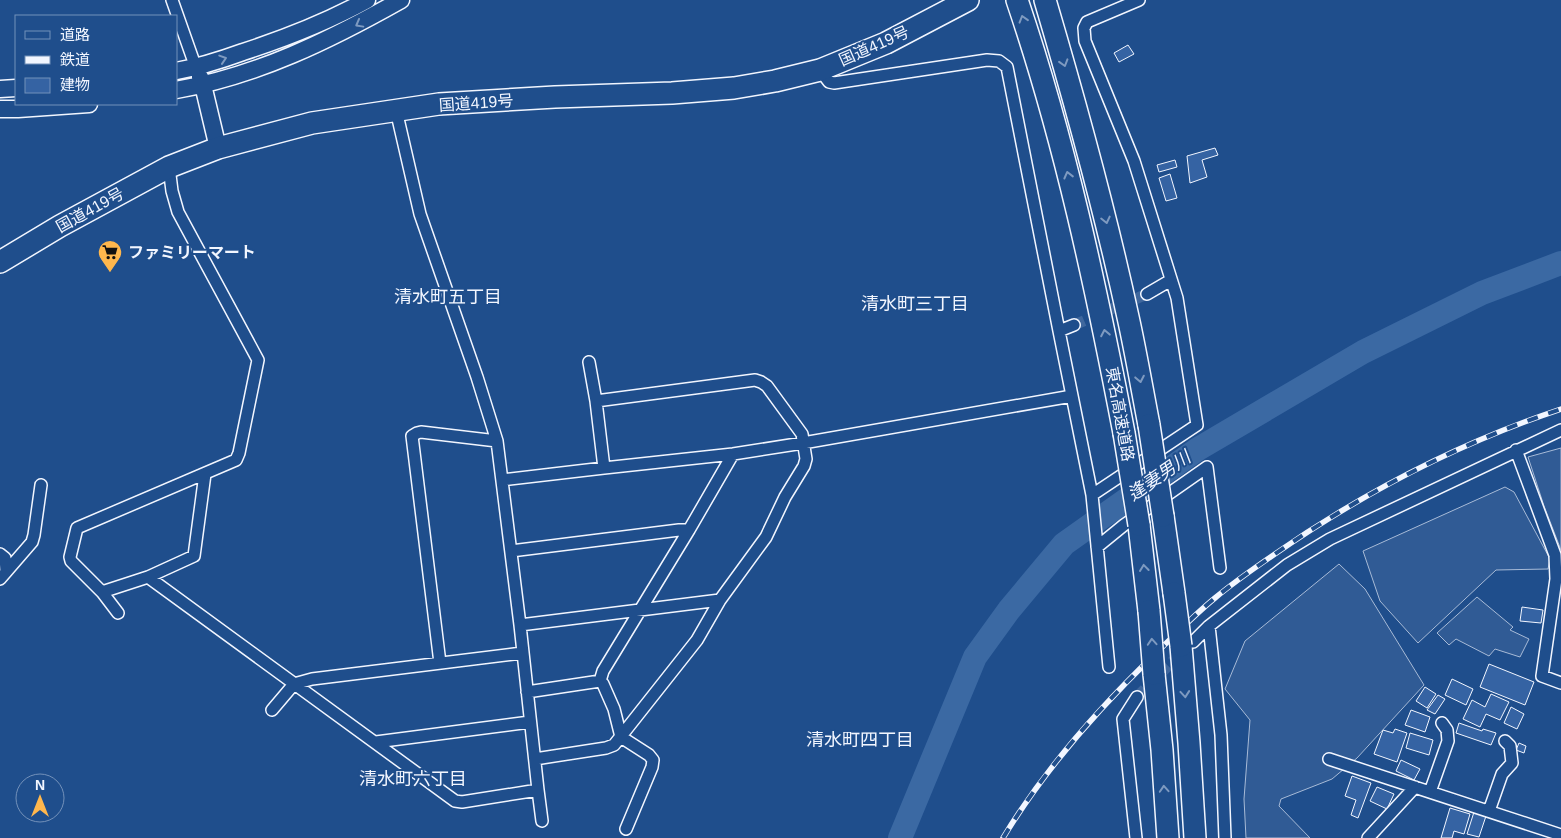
<svg xmlns="http://www.w3.org/2000/svg" width="1561" height="838" font-family="Arial,'Noto Sans JP',sans-serif">
<rect width="100%" height="100%" fill="#1f4e8c"/>
<path fill="#305b95" stroke="#a8bbd7" d="M 1561,448 L 1561,550 L 1544,506 L 1528,457 Z
M 1505,487 L 1514,492 L 1550,559 L 1548,569 L 1496,570 L 1418,643 L 1380,601 L 1363,551 Z
M 1339,564 L 1365,589 L 1424,685 L 1357,758 L 1332,779 L 1281,799 L 1279,806 L 1310,838 L 1246,838 L 1244,799 L 1250,720 L 1225,689 L 1245,641 Z
M 1477,597 L 1513,627 L 1510,630 L 1529,639 L 1520,657 L 1495,649 L 1489,656 L 1456,639 L 1449,645 L 1437,633 Z"/>
<g fill="none" stroke-linecap="round" stroke-linejoin="round">
<path stroke="#3b69a3" stroke-width="24" d="M 900,838 L 975,657 L 1009,610 L 1064,544 L 1198,449 L 1363,352 L 1482,293 L 1561,263"/>
</g>
<path fill="#3563a3" stroke="#f2f6ff" d="M 1128,45 L 1134,54 L 1119,62 L 1114,53 Z
M 1215,148 L 1218,155 L 1202,160 L 1207,177 L 1190,183 L 1187,156 Z
M 1175,160 L 1177,167 L 1159,172 L 1157,165 Z
M 1170,174 L 1177,198 L 1166,201 L 1159,178 Z
M 1522,607 L 1543,610 L 1541,623 L 1520,621 Z
M 1489,664 L 1534,682 L 1525,705 L 1480,687 Z
M 1452,679 L 1473,689 L 1466,705 L 1445,695 Z
M 1425,687 L 1436,694 L 1427,708 L 1416,701 Z
M 1491,694 L 1509,702 L 1500,720 L 1486,714 L 1480,727 L 1463,719 L 1472,700 L 1485,707 Z
M 1438,695 L 1445,699 L 1435,714 L 1427,710 Z
M 1511,707 L 1524,714 L 1517,729 L 1504,723 Z
M 1411,710 L 1430,717 L 1425,732 L 1405,725 Z
M 1459,723 L 1482,731 L 1483,729 L 1496,733 L 1491,745 L 1456,733 Z
M 1395,729 L 1407,733 L 1397,762 L 1374,754 L 1383,730 L 1393,733 Z
M 1410,733 L 1433,740 L 1429,755 L 1406,748 Z
M 1519,743 L 1526,746 L 1524,753 L 1516,750 Z
M 1401,760 L 1420,769 L 1414,780 L 1396,771 Z
M 1352,776 L 1371,783 L 1358,818 L 1351,815 L 1356,800 L 1345,796 Z
M 1377,787 L 1394,794 L 1387,809 L 1370,801 Z
M 1450,808 L 1470,814 L 1464,834 L 1454,831 L 1452,838 L 1441,838 Z
M 1474,812 L 1486,816 L 1479,837 L 1467,834 Z"/>
<g fill="none" stroke-linecap="round" stroke-linejoin="round">
<path stroke="#3f679d" stroke-width="11" stroke-dasharray="11 5.5" stroke-linecap="butt" d="M 1074,325 L 1147,294
M 1137,697 L 1182,652"/>
<g stroke="#f2f6ff" stroke-width="14">
<path id="street" d="M 172,0 L 196,68
M 820,70 L 829,82 L 834,83 L 987,60 L 999,61 L 1007,67 L 1059,331 L 1092,495 L 1109,667
M 169,167 L 172,191 L 178,212 L 258,360 L 239,453 L 236,460 L 77,528 L 70,557 L 71,561 L 102,592 L 148,577 L 194,556 L 205,474
M 1147,294 L 1171,280
M 1059,331 L 1074,325
M 589,362 L 596,401 L 604,468
M 1516,450 L 1555,555 L 1556,579 L 1542,676 L 1561,683
M 502,480 L 604,468 L 733,454 L 803,443 L 1072,396
M 1092,495 L 1197,425 L 1177,298 L 1134,161 L 1085,41 L 1084,28 L 1087,22 L 1139,0
M 1097,547 L 1124,525 L 1207,467 L 1220,568
M 511,551 L 679,530 L 689,530
M 0,554 L 5,558 L 6,571
M 148,577 L 455,801 L 462,802 L 538,790 L 520,625 L 497,441 L 477,377 L 420,214 L 396,110
M 0,579 L 32,542 L 34,535 L 41,485
M 102,592 L 118,613
M 520,625 L 720,600
M 1209,626 L 1221,735 L 1225,838
M 1193,642 L 1209,626 L 1287,565 L 1330,539 L 1561,430
M 440,663 L 412,436 L 417,433 L 421,432 L 497,441
M 527,692 L 600,681
M 272,710 L 294,684 L 312,679 L 522,653
M 376,742 L 530,722
M 535,759 L 606,748 L 614,745 L 697,640 L 720,600 L 766,537 L 785,497 L 804,466 L 806,459 L 802,434 L 767,386 L 761,382 L 755,380 L 596,401
M 1329,759 L 1561,835
M 538,790 L 542,821
M 1430,792 L 1448,741 L 1447,730 L 1442,723
M 1489,811 L 1502,774 L 1512,763 L 1510,746 L 1505,741
M 626,829 L 652,767 L 653,760 L 649,755 L 621,737 L 614,709 L 603,684 L 600,681 L 603,671 L 689,530 L 733,454
M 1136,838 L 1123,719 L 1137,697
M 1368,838 L 1415,787"/>
</g>
<g stroke="#f2f6ff" stroke-width="19">
<path id="secondary" d="M 176,71 C 199,67 221,60 243,52 C 286,38 327,22 367,0
M 200,77 L 203,85 L 218,148
M 0,89 L 16,88
M 176,90 C 257,76 330,40 401,0
M 0,109 L 18,109 L 89,104"/>
</g>
<g stroke="#f2f6ff" stroke-width="24">
<path id="highway" d="M 1017,0 C 1065,141 1096,287 1124,433
M 1045,0 C 1076,105 1105,210 1128,317 C 1136,353 1142,389 1149,425
M 0,262 L 60,226 L 169,167 L 218,148 L 312,123 L 439,104 L 555,97 L 672,93 L 734,88 L 775,81 L 820,70 L 886,43 L 968,0
M 1163,516 L 1174,593
M 1139,525 L 1149,611
M 1181,646 L 1189,743 L 1195,838
M 1154,674 L 1162,750 L 1168,838"/>
</g>
<use href="#street" stroke="#1f4e8c" stroke-width="11"/>
<use href="#secondary" stroke="#1f4e8c" stroke-width="16"/>
<use href="#highway" stroke="#1f4e8c" stroke-width="21"/>
<g stroke="#f2f6ff" stroke-width="5.5">
<path id="rail" d="M 1003,838 C 1044,770 1097,710 1154,655 C 1174,636 1193,616 1215,598 C 1233,583 1253,569 1272,556 C 1361,494 1459,443 1561,409"/>
</g>
<use href="#rail" stroke="#1f4e8c" stroke-width="4" stroke-dasharray="11" stroke-linecap="butt"/>
<g stroke="#f2f6ff" stroke-width="24" stroke-linecap="butt">
<path id="highway-bridge" d="M 1149,425 L 1163,516
M 1124,433 L 1139,525
M 1174,593 L 1181,646
M 1149,611 L 1154,674"/>
</g>
<use href="#highway-bridge" stroke="#1f4e8c" stroke-width="21"/>
</g>
<defs><path id="oneway-chevron" d="M-2-3.5L2.5 0L-2 3.5" fill="none" stroke-width="1.6" stroke-linecap="round" stroke-linejoin="round" transform="scale(1.25)"/></defs>
<g stroke="#7e9ac0">
<use href="#oneway-chevron" transform="translate(1023 19) rotate(-107)"/>
<use href="#oneway-chevron" transform="translate(359 24) rotate(151)"/>
<use href="#oneway-chevron" transform="translate(223 59) rotate(-18)"/>
<use href="#oneway-chevron" transform="translate(1064 63) rotate(73)"/>
<use href="#oneway-chevron" transform="translate(1068 175) rotate(-104)"/>
<use href="#oneway-chevron" transform="translate(1106 220) rotate(77)"/>
<use href="#oneway-chevron" transform="translate(1105 333) rotate(-101)"/>
<use href="#oneway-chevron" transform="translate(1140 379) rotate(79)"/>
<use href="#oneway-chevron" transform="translate(1144 568) rotate(-97)"/>
<use href="#oneway-chevron" transform="translate(1152 642) rotate(-94)"/>
<use href="#oneway-chevron" transform="translate(1185 694) rotate(85)"/>
<use href="#oneway-chevron" transform="translate(1164 789) rotate(-94)"/>
</g>
<defs>
<g id="supermarket-pin" transform="scale(1.25)"><path d="M0 17L-7.5 6A9.5 9.5 0 1 1 7.5 6Z" fill="#ffb74d" stroke="#1f4e8c"/><path d="M-6-5.5h2.5l.6 2H6L4.5 2H-2.5L-4.4-4H-6ZM-1.5 3.2a1.3 1.3 0 1 0 .1 0ZM3 3.2a1.3 1.3 0 1 0 .1 0Z" fill="#111"/></g>
</defs>
<g fill-rule="evenodd">
<use href="#supermarket-pin" x="110" y="252"/>
</g>
<g text-anchor="middle" dominant-baseline="central" stroke-width="4" stroke-linejoin="round" paint-order="stroke">
<g font-size="16" fill="#f2f6ff" stroke="#1f4e8c">
<text transform="translate(874 46) rotate(-24)">国道419号</text>
<text transform="translate(476 103) rotate(-4)">国道419号</text>
<text transform="translate(90 210) rotate(-29)">国道419号</text>
<text transform="translate(1120 414) rotate(80)">東名高速道路</text>
</g>
<g font-size="16" font-weight="bold" fill="#f2f6ff" stroke="#1f4e8c" text-anchor="start">
<text x="128" y="252">ファミリーマート</text>
</g>
<g font-size="18" fill="#f2f6ff" stroke="#1f4e8c">
<text x="448" y="297">清水町五丁目</text>
<text x="915" y="304">清水町三丁目</text>
<text x="860" y="740">清水町四丁目</text>
<text x="413" y="779">清水町六丁目</text>
</g>
<g font-size="18" font-style="italic" fill="#f2f6ff" stroke="#1f4e8c">
<text transform="translate(1159 476) rotate(-35)">逢妻男川</text>
</g>
</g>
<rect x="15" y="15" width="162" height="90" fill="#1f4e8c" stroke="#7391ba"/>
<rect x="25" y="31" width="25" height="8" fill="#1f4e8c" stroke="#7391ba"/>
<text x="60" y="40" font-size="15" fill="#f2f6ff">道路</text>
<rect x="25" y="56" width="25" height="8" fill="#f2f6ff" stroke="#7391ba"/>
<text x="60" y="65" font-size="15" fill="#f2f6ff">鉄道</text>
<rect x="25" y="78" width="25" height="15" fill="#3563a3" stroke="#7391ba"/>
<text x="60" y="90" font-size="15" fill="#f2f6ff">建物</text>
<g transform="translate(40 798)"><circle r="24" fill="#1f4e8c" stroke="#7391ba"/>
<path d="M0-4L9 19L0 12L-9 19Z" fill="#ffb74d"/>
<text y="-8" font-size="14" font-weight="bold" text-anchor="middle" fill="#f2f6ff">N</text>
</g>
</svg>
